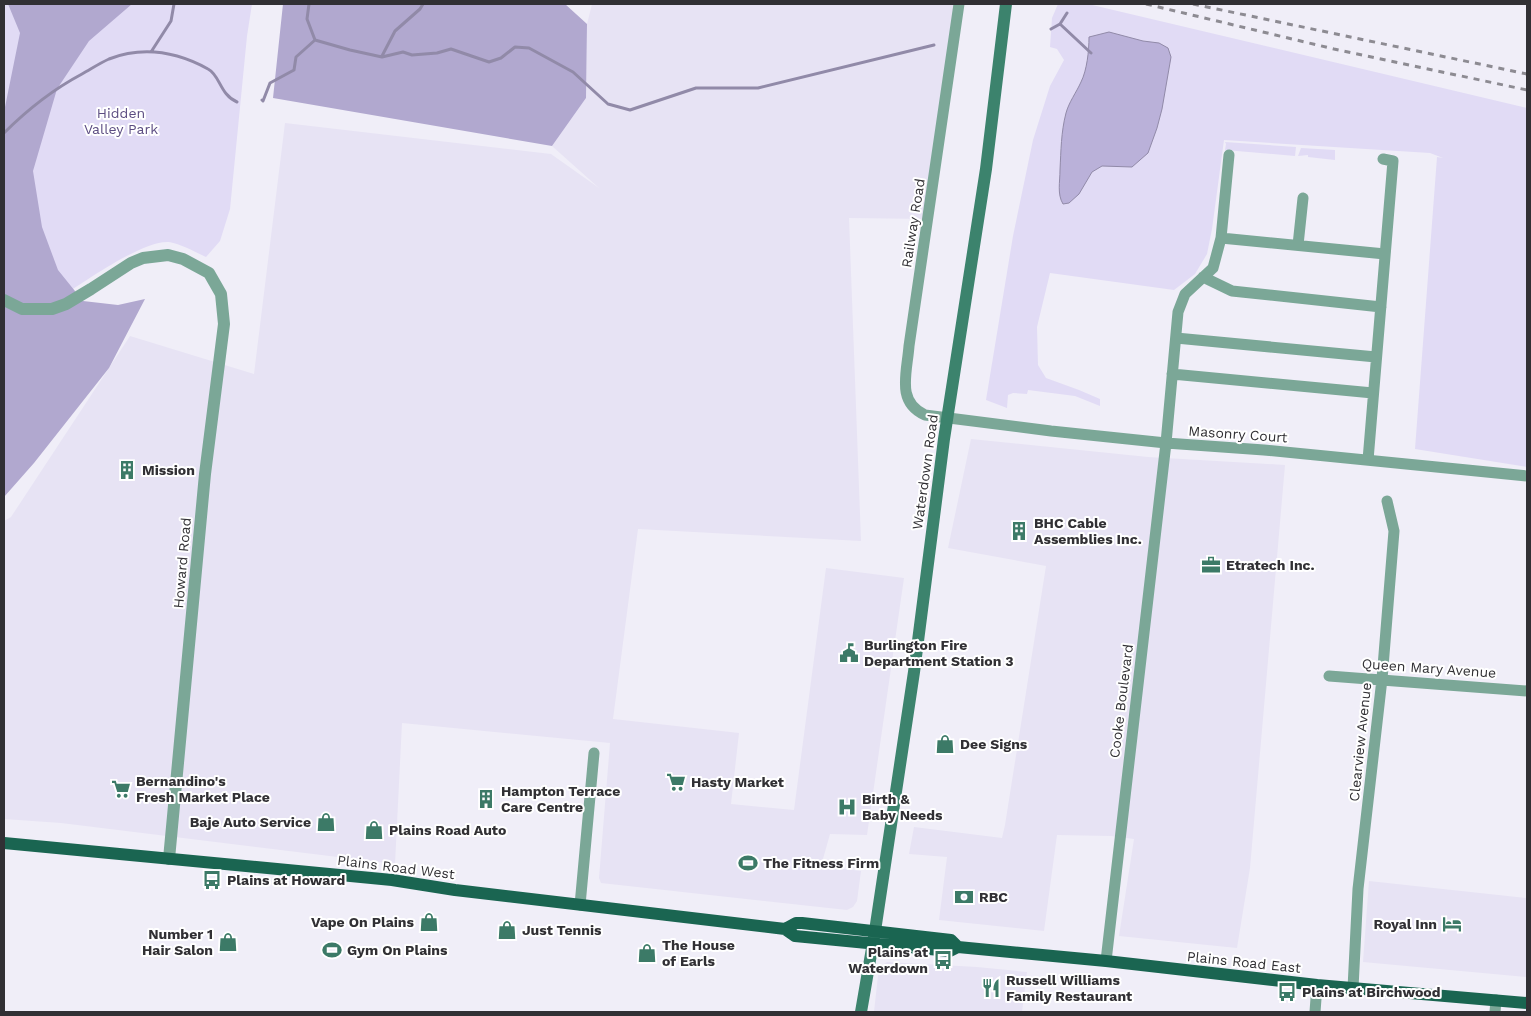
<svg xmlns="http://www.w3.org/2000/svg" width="1531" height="1016" font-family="'Work Sans',sans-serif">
<rect width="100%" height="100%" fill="#f0eef8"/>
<path fill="#e7e3f4" d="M 592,4 L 958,4 L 927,219 L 849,218 L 861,541 L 638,529 L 613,719 L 739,733 L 731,804 L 794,810 L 826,568 L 904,578 L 867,835 L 830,834 L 821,866 L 861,871 L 857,901 L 853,907 L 847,910 L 601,883 L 599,878 L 610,743 L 402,723 L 395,864 L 61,823 L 4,819 L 4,521 L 11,517 L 130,336 L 254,374 L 285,123 L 551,154 L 599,188 L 552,146 L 586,98 L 587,24 Z
M 971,439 L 1148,457 L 1285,465 L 1250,868 L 1237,948 L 1119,936 L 1134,839 L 1111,836 L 1057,835 L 1044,931 L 939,920 L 947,857 L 909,854 L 914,827 L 1002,838 L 1005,825 L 1046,566 L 948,548 Z
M 1369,881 L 1527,898 L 1527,977 L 1363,962 Z
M 887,962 L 977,967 L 1027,972 L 1022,1012 L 874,1012 L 879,967 Z"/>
<path fill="#e1dbf5" d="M 4,4 L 252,4 L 247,36 L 230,209 L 220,241 L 206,257 C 195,252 181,244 169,242 C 143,240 86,281 62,296 L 4,287 Z
M 1058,4 L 1088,4 L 1527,108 L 1527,467 L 1415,449 L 1437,157 L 1443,158 L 1430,153 L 1224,140 L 1212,229 L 1207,254 L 1195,274 L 1174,290 L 1050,273 L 1037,327 L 1038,365 L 1046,378 L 1079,390 L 1100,399 L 1100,406 L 1075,396 L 1028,390 L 1027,394 L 1013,393 L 1008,395 L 1007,408 L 986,400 L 1013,236 L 1033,140 L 1050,86 L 1064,60 L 1057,49 L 1050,47 L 1052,18 Z
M 1225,142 L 1296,147 L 1295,156 L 1225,150 L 1226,144 Z
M 1301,148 L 1335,150 L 1335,160 L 1308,157 L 1308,155 L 1298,156 Z"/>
<path fill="#b1a8cf" d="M 8,4 L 132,4 L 89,41 L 57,89 L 33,171 L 42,227 L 58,270 L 83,301 L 118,305 L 145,299 L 109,368 L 34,463 L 4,497 L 4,112 L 20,33 Z
M 283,4 L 565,4 L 587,24 L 586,98 L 552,146 L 273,98 Z"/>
<path fill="#bab1d9" stroke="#918aa8" d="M 1109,32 L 1143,41 L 1159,43 L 1168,48 L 1171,57 L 1162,109 L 1157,128 L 1148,153 L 1132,167 L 1102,166 L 1092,172 L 1079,194 L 1069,203 L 1063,204 C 1057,194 1060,182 1060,170 C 1061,151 1061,132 1066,113 C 1069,102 1076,93 1081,82 C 1087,70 1089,51 1089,37 Z"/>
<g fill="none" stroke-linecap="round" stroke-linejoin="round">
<path stroke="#918aa8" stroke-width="3" d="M 309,4 L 307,19 L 315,40
M 1060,24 L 1091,53
M 1051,29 L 1060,24 L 1067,13
M 315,40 L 350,50 L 382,57 L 403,52 L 412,55 L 437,53 L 451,49 L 489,62 L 501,58 L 515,47 L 529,48 L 573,72 L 608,104 L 630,110 L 696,88 L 758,88 L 934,45
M 151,52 L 171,21 L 174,4
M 382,56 L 395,31 L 420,9 L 423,4
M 262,100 L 263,101 L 270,83 L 294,70 L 296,57 L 315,40
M 4,133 C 28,109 52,90 82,74 C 91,69 100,63 109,59 C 143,46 177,52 208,69 C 220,75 220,95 237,102"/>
<path stroke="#7ba797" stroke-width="11" d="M 959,4 L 909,346 C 907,373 896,402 925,415 L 1051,431 L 1166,443 L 1264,450 L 1527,476
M 1221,238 L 1385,254
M 1298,245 L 1303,198
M 1203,277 L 1232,291 L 1381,307
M 1176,338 L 1376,357
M 1172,374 L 1373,393
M 1368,460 L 1393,161 L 1383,159
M 1329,676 L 1527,691
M 580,905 L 594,753
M 1106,961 L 1166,443 L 1178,312 L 1185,294 L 1213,268 L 1221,238 L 1229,155
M 1353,988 L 1358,889 L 1382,679 L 1394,531 L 1387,501
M 1315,1012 L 1317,985
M 1495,1012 L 1496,1000"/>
<path stroke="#7ba797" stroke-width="12" d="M 4,300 L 22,309 L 52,309 L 66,304 L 91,289 L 131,263 L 143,258 L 168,255 L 183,259 L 209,273 L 221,294 L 224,324 L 205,474 L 169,859"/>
<path stroke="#3c836d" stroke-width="12" d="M 861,1012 L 875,931 L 914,672 L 944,439 L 986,169 L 1006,4"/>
<path stroke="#1a6551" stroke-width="12" d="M 4,843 L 392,880 L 455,890 L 785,929 L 795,936 L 950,951 L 958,947 L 1106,961 L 1317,985 L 1527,1003
M 785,929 L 796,923 L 802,923 L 951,940 L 958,947"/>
<path stroke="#8d8b92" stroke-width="3" stroke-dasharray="6 6" stroke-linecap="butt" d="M 1146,4 L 1334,49 L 1527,90
M 1193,4 L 1527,74"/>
</g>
<defs>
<g id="building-bare" transform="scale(1.5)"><path d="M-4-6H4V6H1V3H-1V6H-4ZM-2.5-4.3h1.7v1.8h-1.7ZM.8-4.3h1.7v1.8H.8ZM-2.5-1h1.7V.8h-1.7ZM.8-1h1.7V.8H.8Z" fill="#3c7a67" stroke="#fff" stroke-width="2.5" paint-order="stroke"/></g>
<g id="office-bare" transform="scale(1.5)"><path d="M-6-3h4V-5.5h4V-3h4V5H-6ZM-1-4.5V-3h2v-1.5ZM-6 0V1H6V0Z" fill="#3c7a67" stroke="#fff" stroke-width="2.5" paint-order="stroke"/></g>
<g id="civic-bare" transform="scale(1.5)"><path d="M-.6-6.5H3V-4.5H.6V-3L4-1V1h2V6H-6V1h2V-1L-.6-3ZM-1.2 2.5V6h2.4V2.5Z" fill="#3c7a67" stroke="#fff" stroke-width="2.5" paint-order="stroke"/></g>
<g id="shop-bare" transform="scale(1.5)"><path d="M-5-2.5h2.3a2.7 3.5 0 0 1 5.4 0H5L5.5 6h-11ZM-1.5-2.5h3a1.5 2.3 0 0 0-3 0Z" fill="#3c7a67" stroke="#fff" stroke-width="2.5" paint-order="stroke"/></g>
<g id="supermarket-bare" transform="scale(1.5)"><path d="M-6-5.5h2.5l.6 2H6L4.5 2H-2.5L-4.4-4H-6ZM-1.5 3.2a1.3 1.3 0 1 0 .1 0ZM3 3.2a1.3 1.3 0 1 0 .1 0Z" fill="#3c7a67" stroke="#fff" stroke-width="2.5" paint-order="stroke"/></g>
<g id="hospital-bare" transform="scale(1.5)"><path d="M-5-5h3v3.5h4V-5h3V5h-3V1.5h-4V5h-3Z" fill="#3c7a67" stroke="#fff" stroke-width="2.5" paint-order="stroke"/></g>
<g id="stadium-bare" transform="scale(1.5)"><path d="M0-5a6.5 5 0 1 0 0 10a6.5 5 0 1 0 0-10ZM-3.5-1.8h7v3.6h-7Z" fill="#3c7a67" stroke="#fff" stroke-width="2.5" paint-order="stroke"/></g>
<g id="bus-bare" transform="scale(1.5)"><path d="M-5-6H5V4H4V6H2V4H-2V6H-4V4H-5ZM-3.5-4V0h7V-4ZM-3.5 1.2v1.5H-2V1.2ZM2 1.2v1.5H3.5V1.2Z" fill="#3c7a67" stroke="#fff" stroke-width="2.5" paint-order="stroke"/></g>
<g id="bank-bare" transform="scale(1.5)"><path d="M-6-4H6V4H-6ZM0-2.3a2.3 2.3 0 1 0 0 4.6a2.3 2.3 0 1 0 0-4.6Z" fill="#3c7a67" stroke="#fff" stroke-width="2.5" paint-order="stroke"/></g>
<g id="hotel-bare" transform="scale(1.5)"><path d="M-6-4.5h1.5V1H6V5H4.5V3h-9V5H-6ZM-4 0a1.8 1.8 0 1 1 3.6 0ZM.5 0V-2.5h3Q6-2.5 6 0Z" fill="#3c7a67" stroke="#fff" stroke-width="2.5" paint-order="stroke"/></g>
<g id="restaurant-bare" transform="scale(1.5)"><path d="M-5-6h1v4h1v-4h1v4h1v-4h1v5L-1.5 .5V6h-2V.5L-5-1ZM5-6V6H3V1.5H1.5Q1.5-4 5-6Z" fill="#3c7a67" stroke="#fff" stroke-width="2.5" paint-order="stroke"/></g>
</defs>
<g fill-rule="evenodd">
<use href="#building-bare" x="127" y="470"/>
<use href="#building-bare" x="1019" y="531"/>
<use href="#office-bare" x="1211" y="565"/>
<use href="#civic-bare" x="849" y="653"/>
<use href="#shop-bare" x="945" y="744"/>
<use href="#supermarket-bare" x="676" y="782"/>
<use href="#supermarket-bare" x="121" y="789"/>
<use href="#building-bare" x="486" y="799"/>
<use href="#hospital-bare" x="847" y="807"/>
<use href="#shop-bare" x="326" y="822"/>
<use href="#shop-bare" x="374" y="830"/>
<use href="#stadium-bare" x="748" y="863"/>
<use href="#bus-bare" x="212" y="880"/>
<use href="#bank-bare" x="964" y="897"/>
<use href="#shop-bare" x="429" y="922"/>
<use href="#hotel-bare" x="1452" y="924"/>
<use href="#shop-bare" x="507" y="930"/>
<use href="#shop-bare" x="228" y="942"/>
<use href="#stadium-bare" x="332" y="950"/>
<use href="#shop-bare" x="647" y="953"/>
<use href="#bus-bare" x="943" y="960"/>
<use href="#restaurant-bare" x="991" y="988"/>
<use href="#bus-bare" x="1287" y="992"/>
</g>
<g text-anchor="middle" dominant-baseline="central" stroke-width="4" stroke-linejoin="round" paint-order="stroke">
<g font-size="14" fill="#5c4d82" stroke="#fff">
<text x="121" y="113">Hidden<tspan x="121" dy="16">Valley Park</tspan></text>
</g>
<g font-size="14" fill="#313034" stroke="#fff">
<text transform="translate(913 223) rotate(-81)">Railway Road</text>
<text transform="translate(1238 434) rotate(4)">Masonry Court</text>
<text transform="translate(925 472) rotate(-82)">Waterdown Road</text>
<text transform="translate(182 563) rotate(-85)">Howard Road</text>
<text transform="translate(1429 668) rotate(4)">Queen Mary Avenue</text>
<text transform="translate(1121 701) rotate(-83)">Cooke Boulevard</text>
<text transform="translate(1360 742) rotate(-84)">Clearview Avenue</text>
<text transform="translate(396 867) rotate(7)">Plains Road West</text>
<text transform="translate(1244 962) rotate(6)">Plains Road East</text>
</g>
<g font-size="14" font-weight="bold" fill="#313034" stroke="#fff" text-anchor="start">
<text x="142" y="470">Mission</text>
<text x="1034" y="523">BHC Cable<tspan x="1034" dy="16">Assemblies Inc.</tspan></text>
<text x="1226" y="565">Etratech Inc.</text>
<text x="864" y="645">Burlington Fire<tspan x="864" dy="16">Department Station 3</tspan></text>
<text x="960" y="744">Dee Signs</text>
<text x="136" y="781">Bernandino's<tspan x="136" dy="16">Fresh Market Place</tspan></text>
<text x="691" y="782">Hasty Market</text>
<text x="501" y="791">Hampton Terrace<tspan x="501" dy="16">Care Centre</tspan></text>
<text x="862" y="799">Birth &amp;<tspan x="862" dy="16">Baby Needs</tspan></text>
<text x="311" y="822" text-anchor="end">Baje Auto Service</text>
<text x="389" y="830">Plains Road Auto</text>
<text x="763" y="863">The Fitness Firm</text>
<text x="227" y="880">Plains at Howard</text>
<text x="979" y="897">RBC</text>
<text x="414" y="922" text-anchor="end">Vape On Plains</text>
<text x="1437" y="924" text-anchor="end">Royal Inn</text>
<text x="522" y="930">Just Tennis</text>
<text x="213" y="934" text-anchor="end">Number 1<tspan x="213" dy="16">Hair Salon</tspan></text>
<text x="662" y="945">The House<tspan x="662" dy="16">of Earls</tspan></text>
<text x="347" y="950">Gym On Plains</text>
<text x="928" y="952" text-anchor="end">Plains at<tspan x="928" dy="16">Waterdown</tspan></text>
<text x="1006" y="980">Russell Williams<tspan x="1006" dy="16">Family Restaurant</tspan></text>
<text x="1302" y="992">Plains at Birchwood</text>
</g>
</g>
<rect width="1531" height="1016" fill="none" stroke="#313034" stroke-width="10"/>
</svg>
